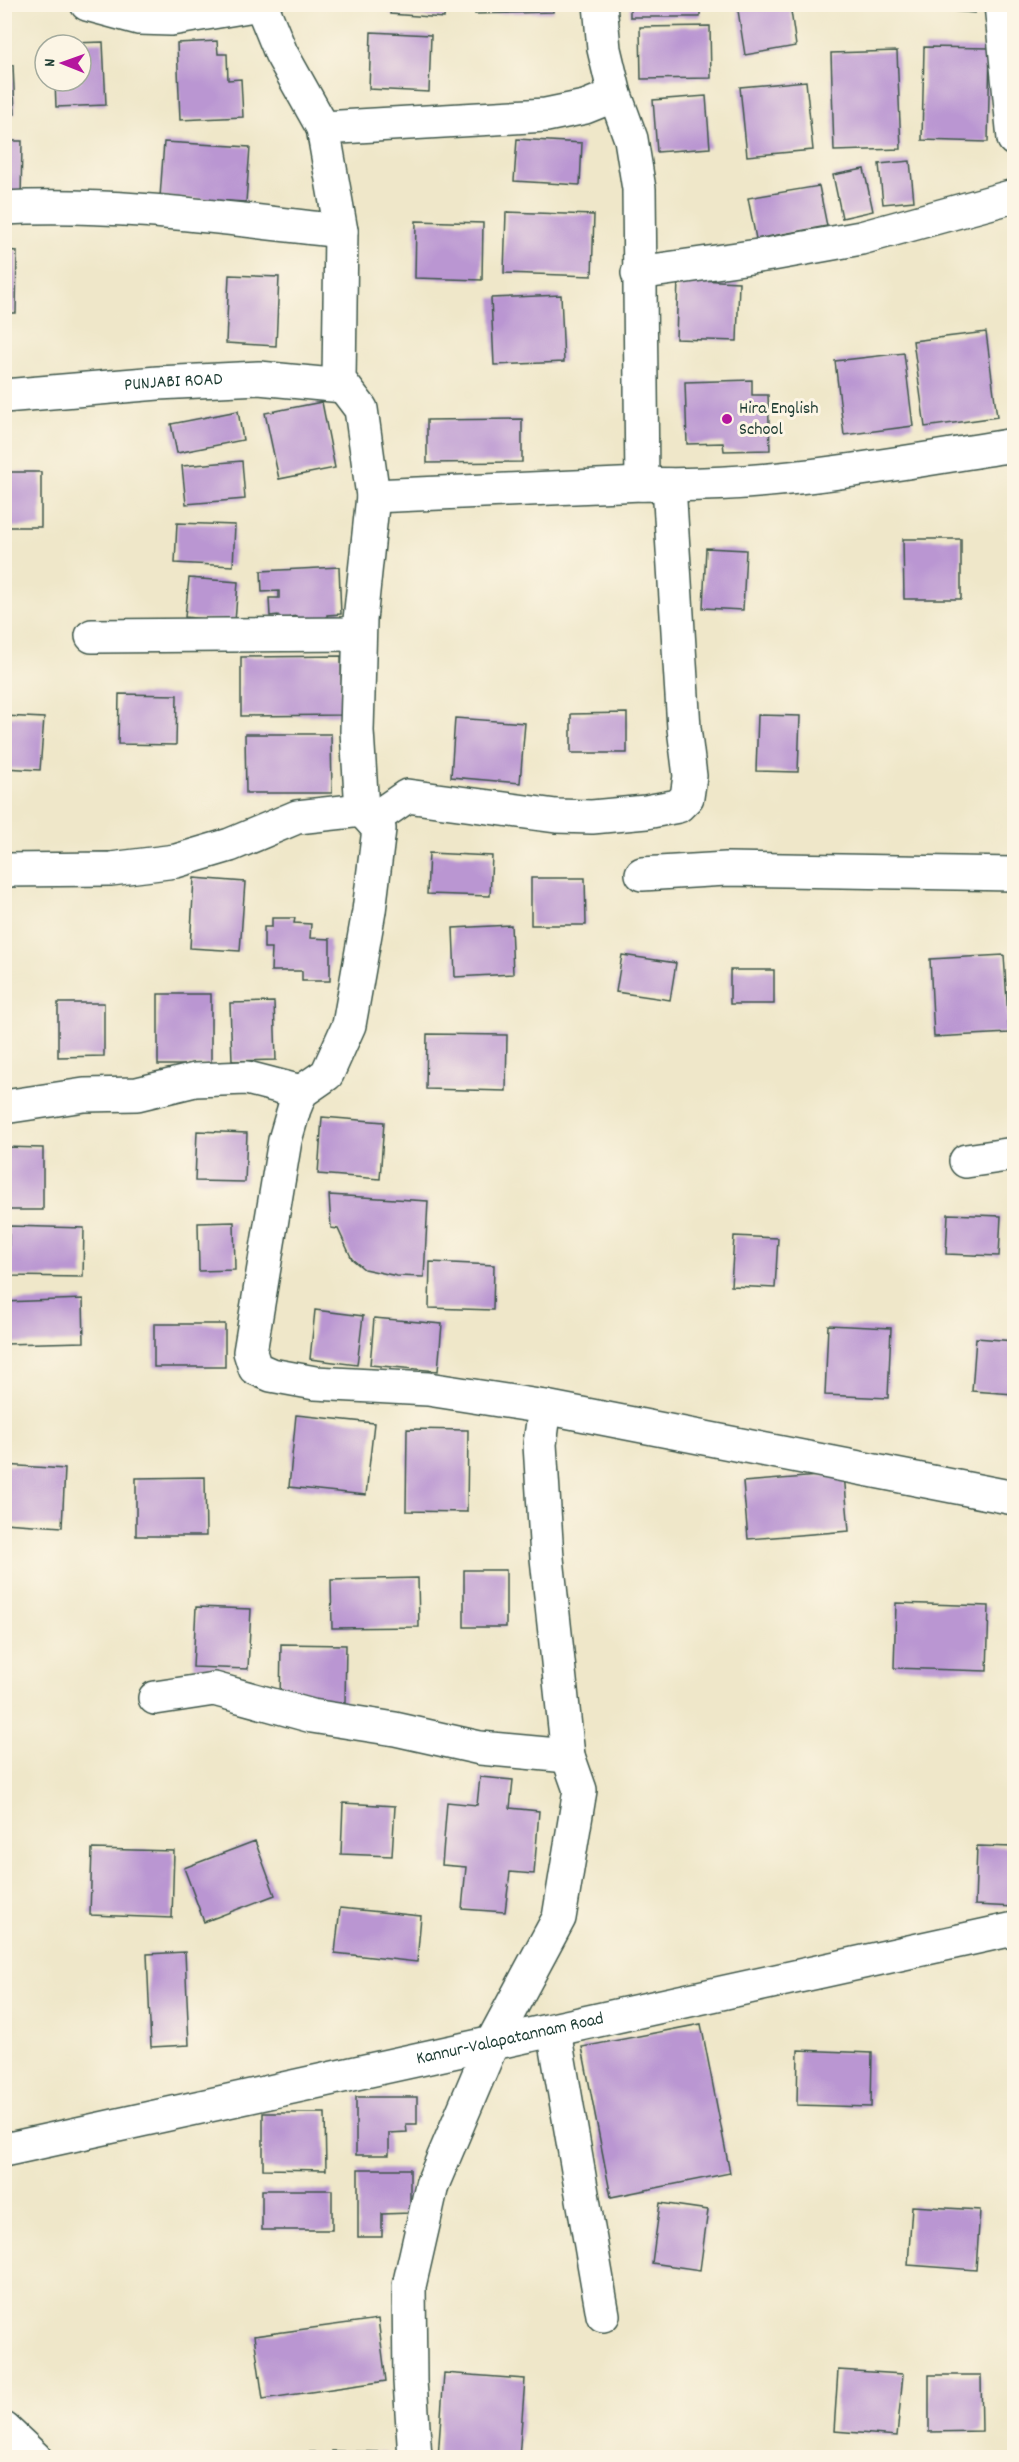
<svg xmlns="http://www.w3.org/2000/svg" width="1019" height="2462" font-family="Dekko,sans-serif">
<rect width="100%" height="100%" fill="#fcf5e5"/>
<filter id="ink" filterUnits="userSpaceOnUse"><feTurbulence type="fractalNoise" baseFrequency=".0167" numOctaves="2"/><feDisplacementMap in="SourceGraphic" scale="12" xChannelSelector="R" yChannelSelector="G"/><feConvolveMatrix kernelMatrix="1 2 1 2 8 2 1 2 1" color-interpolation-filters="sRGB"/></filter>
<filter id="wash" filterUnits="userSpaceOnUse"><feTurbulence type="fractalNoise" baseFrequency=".008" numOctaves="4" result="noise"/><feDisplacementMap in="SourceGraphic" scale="24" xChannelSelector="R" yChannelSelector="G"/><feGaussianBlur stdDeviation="1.35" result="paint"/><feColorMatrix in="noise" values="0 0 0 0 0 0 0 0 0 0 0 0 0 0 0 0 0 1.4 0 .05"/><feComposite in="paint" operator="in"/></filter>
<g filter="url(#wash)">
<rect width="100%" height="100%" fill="#efe7c9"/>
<g id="blocks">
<path fill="#ba96d2" d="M 391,4 L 445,4 L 444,18 L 390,14 Z
M 475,4 L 553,4 L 553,12 L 475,14 Z
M 630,4 L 700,4 L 700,17 L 630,17 Z
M 737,4 L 790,4 L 796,46 L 745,55 Z
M 903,4 L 976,4 L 975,13 L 902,7 Z
M 710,26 L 711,78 L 641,79 L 640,27 Z
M 371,32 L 431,35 L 429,92 L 369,89 Z
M 217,41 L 218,54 L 227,54 L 228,80 L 241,79 L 243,117 L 180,120 L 177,43 Z
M 103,42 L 106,105 L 56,107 L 55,81 L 81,81 L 81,45 L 72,43 Z
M 924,47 L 990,48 L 988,142 L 922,140 Z
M 897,51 L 901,149 L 834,151 L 831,53 Z
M 4,65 L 13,65 L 15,114 L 4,115 Z
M 806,81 L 813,150 L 747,156 L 740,87 Z
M 706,96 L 710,148 L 657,152 L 653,100 Z
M 517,139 L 582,143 L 580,185 L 514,181 Z
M 4,141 L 22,141 L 21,199 L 4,199 Z
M 164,142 L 250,147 L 246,202 L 160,197 Z
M 910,161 L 914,201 L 883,204 L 879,164 Z
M 864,169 L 873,211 L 842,218 L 833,175 Z
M 819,186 L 827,226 L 756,239 L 748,198 Z
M 506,212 L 594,215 L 592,276 L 504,273 Z
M 416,221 L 483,223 L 482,280 L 415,278 Z
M 4,250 L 17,251 L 16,313 L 4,313 Z
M 229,275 L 279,277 L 276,346 L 226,343 Z
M 678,279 L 739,282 L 737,341 L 676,339 Z
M 561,295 L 564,362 L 494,365 L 491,298 Z
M 986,332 L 997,417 L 925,427 L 913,341 Z
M 904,353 L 913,426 L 844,435 L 835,361 Z
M 752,380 L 752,395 L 768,395 L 770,450 L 724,451 L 723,443 L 687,444 L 685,382 Z
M 322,402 L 335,468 L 279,479 L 265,413 Z
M 238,411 L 243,440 L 177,453 L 171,424 Z
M 522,419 L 522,462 L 427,463 L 427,420 Z
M 242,461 L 245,499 L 186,504 L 182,466 Z
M 4,472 L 41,472 L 41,527 L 4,527 Z
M 177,523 L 235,525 L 233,566 L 175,563 Z
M 903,539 L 961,539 L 961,599 L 904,599 Z
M 706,548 L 746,550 L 743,610 L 703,608 Z
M 339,567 L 341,614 L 327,615 L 327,622 L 298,624 L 297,616 L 290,617 L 291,626 L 279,626 L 278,615 L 270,616 L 269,598 L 279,598 L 279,591 L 262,592 L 261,571 Z
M 189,578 L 238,582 L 235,622 L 185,617 Z
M 341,656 L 342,715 L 241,716 L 241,657 Z
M 119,694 L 177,695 L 176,745 L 118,744 Z
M 627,713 L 627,753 L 571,753 L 571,714 Z
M 758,715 L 800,716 L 798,772 L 756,771 Z
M 4,716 L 44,718 L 40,770 L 4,768 Z
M 455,718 L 525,723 L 520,783 L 451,777 Z
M 245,734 L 331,734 L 332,793 L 246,793 Z
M 429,853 L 492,856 L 490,896 L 427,894 Z
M 194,878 L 245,882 L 240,951 L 190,948 Z
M 531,878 L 585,878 L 586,925 L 531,925 Z
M 272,918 L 295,918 L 294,923 L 311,924 L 310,938 L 330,939 L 330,981 L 302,981 L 302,971 L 271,971 L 272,948 L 264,948 L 264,927 L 272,927 Z
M 511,925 L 513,974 L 455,977 L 453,928 Z
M 622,955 L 676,963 L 670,1000 L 616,992 Z
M 1004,955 L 1009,1033 L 934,1037 L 930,959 Z
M 730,970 L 774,970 L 774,1004 L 730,1004 Z
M 158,994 L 211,994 L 211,1065 L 158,1065 Z
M 274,1002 L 276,1060 L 232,1061 L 230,1003 Z
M 58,1003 L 104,1003 L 104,1056 L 58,1057 Z
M 427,1034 L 507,1035 L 506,1091 L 426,1089 Z
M 322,1117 L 384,1122 L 380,1179 L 318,1174 Z
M 197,1131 L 247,1133 L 245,1182 L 195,1181 Z
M 4,1147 L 43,1148 L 43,1210 L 4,1210 Z
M 329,1195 L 428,1201 L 424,1277 L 397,1276 L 364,1269 L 352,1259 L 338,1229 L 331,1228 Z
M 948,1214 L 1001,1216 L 999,1256 L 946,1254 Z
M 234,1222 L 235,1270 L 199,1271 L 198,1223 Z
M 9,1226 L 84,1228 L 83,1277 L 8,1276 Z
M 734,1236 L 778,1238 L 775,1288 L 731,1286 Z
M 430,1262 L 494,1265 L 493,1310 L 429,1308 Z
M 83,1299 L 84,1342 L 4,1344 L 4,1302 Z
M 315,1310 L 363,1316 L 357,1365 L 310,1359 Z
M 374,1318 L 442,1324 L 438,1371 L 370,1365 Z
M 154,1324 L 225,1324 L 225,1367 L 154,1367 Z
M 828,1325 L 891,1328 L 888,1398 L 825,1395 Z
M 976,1338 L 1014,1341 L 1014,1394 L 972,1391 Z
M 296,1415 L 374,1423 L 366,1495 L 289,1487 Z
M 407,1429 L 468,1430 L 467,1512 L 406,1511 Z
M 5,1465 L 65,1469 L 62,1527 L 4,1523 Z
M 844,1474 L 849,1531 L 748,1539 L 743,1482 Z
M 205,1477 L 206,1536 L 136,1536 L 136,1478 Z
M 464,1570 L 506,1570 L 506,1627 L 464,1627 Z
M 418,1578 L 419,1627 L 332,1628 L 331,1580 Z
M 896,1603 L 989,1606 L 987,1671 L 894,1668 Z
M 196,1607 L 251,1609 L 248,1669 L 193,1667 Z
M 281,1644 L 346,1645 L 345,1703 L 280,1702 Z
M 480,1777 L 513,1780 L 510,1808 L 539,1811 L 534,1874 L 510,1872 L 505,1912 L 462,1909 L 466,1867 L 442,1865 L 447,1802 L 477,1805 Z
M 343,1803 L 395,1806 L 392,1856 L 341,1854 Z
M 255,1841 L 275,1895 L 204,1922 L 184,1868 Z
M 977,1846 L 1014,1847 L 1014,1907 L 975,1905 Z
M 92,1849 L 174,1851 L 172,1918 L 90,1915 Z
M 340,1908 L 421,1916 L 417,1962 L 335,1953 Z
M 185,1952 L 189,2045 L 151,2047 L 147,1954 Z
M 701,2024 L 730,2173 L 611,2197 L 582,2047 Z
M 798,2050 L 872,2053 L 871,2107 L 797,2105 Z
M 356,2097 L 417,2097 L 417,2124 L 406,2124 L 407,2132 L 389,2133 L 389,2155 L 356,2155 Z
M 263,2113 L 325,2113 L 326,2170 L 263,2169 Z
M 358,2169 L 410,2169 L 410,2213 L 382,2214 L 382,2237 L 358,2237 Z
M 262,2190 L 332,2190 L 332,2230 L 262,2230 Z
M 660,2203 L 708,2210 L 700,2270 L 652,2263 Z
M 912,2206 L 980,2210 L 976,2270 L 908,2265 Z
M 378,2319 L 386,2381 L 263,2399 L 254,2336 Z
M 838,2370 L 903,2374 L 897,2436 L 834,2431 Z
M 444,2373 L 525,2379 L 519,2458 L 438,2458 Z
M 929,2375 L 981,2375 L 982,2431 L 929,2432 Z
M 332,2451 L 387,2452 L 387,2458 L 332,2458 Z
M 315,2452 L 315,2458 L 256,2458 L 256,2453 Z"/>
</g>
</g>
<g filter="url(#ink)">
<use href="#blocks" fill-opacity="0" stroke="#3e564a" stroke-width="1.5"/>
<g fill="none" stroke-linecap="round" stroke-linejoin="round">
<g stroke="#3e564a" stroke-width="36">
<g id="street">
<path d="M 87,4 L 139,18 L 171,19 L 260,4"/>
<path d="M 261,4 L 281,53 L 323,128 L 546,115 L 585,107 L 615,95 L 631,139 L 639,189 L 642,484"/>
<path d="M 600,4 L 604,49 L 615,95"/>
<path d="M 1001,4 L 1014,139"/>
<path d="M 323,128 L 341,231 L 339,380 L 361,409 L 373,496 L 360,620 L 357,731 L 362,810 L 379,829 L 369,911 L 349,1025 L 327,1074 L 301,1092 L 294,1109 L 285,1140 L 250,1352 L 255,1368 L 271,1375 L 315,1383 L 428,1389 L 545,1407 L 1014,1498"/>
<path d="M 4,208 C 117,202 230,219 341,231"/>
<path d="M 638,273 L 772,254 L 861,238 L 1014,196"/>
<path id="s1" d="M 4,396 L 158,383 L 259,378 L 343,386"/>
<path d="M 373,496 L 642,484 C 766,489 892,464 1014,445"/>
<path d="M 92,636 L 359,634"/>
<path d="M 374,823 L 384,812 L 407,796 L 556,816 L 592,817 L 646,812 L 678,806 L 687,797 L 690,776 L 684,728 L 669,485"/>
<path d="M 4,870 L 111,869 L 176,861 L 230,845 L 297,817 L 362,810"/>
<path d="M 642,874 L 726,869 L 1014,874"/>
<path d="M 4,1107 L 84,1095 L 137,1094 L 195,1080 L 247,1078 L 301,1092"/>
<path d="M 966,1161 L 1014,1154"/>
<path d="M 155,1698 L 214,1689 L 312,1716 L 395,1729 L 480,1748 L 568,1756"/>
<path d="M 554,2031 L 603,2315"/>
<path d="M 4,2429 L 35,2458"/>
<path d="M 415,2458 L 410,2381 L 409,2286 L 432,2185 L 493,2041 L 559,1918 L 580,1790 L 568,1756 L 547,1558 L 540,1444 L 545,1407"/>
</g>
</g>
<g stroke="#3e564a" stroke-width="36">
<g id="secondary">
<path id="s2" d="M 4,2150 L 1014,1929"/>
</g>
</g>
<use href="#street" stroke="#fff" stroke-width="33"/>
<use href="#secondary" stroke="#fff" stroke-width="33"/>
</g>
</g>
<circle fill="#b5179e" stroke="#fcf5e5" stroke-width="2" cx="727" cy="419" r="6"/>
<g text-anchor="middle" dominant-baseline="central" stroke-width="6" stroke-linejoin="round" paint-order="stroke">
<g font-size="18" fill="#1f3d34" stroke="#fcf5e5">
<text stroke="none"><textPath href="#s1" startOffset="170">PUNJABI ROAD</textPath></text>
<text stroke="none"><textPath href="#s2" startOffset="518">Kannur-Valapatannam Road</textPath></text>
</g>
<g font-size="18" fill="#1f3d34" stroke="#fcf5e5" text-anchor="start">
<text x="739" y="409">Hira English<tspan x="739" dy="21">School</tspan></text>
</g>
</g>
<rect width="1019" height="2462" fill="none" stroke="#fcf5e5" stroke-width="24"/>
<g transform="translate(63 63) rotate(271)"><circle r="28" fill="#fcf5e5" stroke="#a4ab9e" stroke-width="1.5"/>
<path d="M0-4.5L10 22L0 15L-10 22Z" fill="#b5179e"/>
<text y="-9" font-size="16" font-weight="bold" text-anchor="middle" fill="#1f3d34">N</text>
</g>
</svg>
